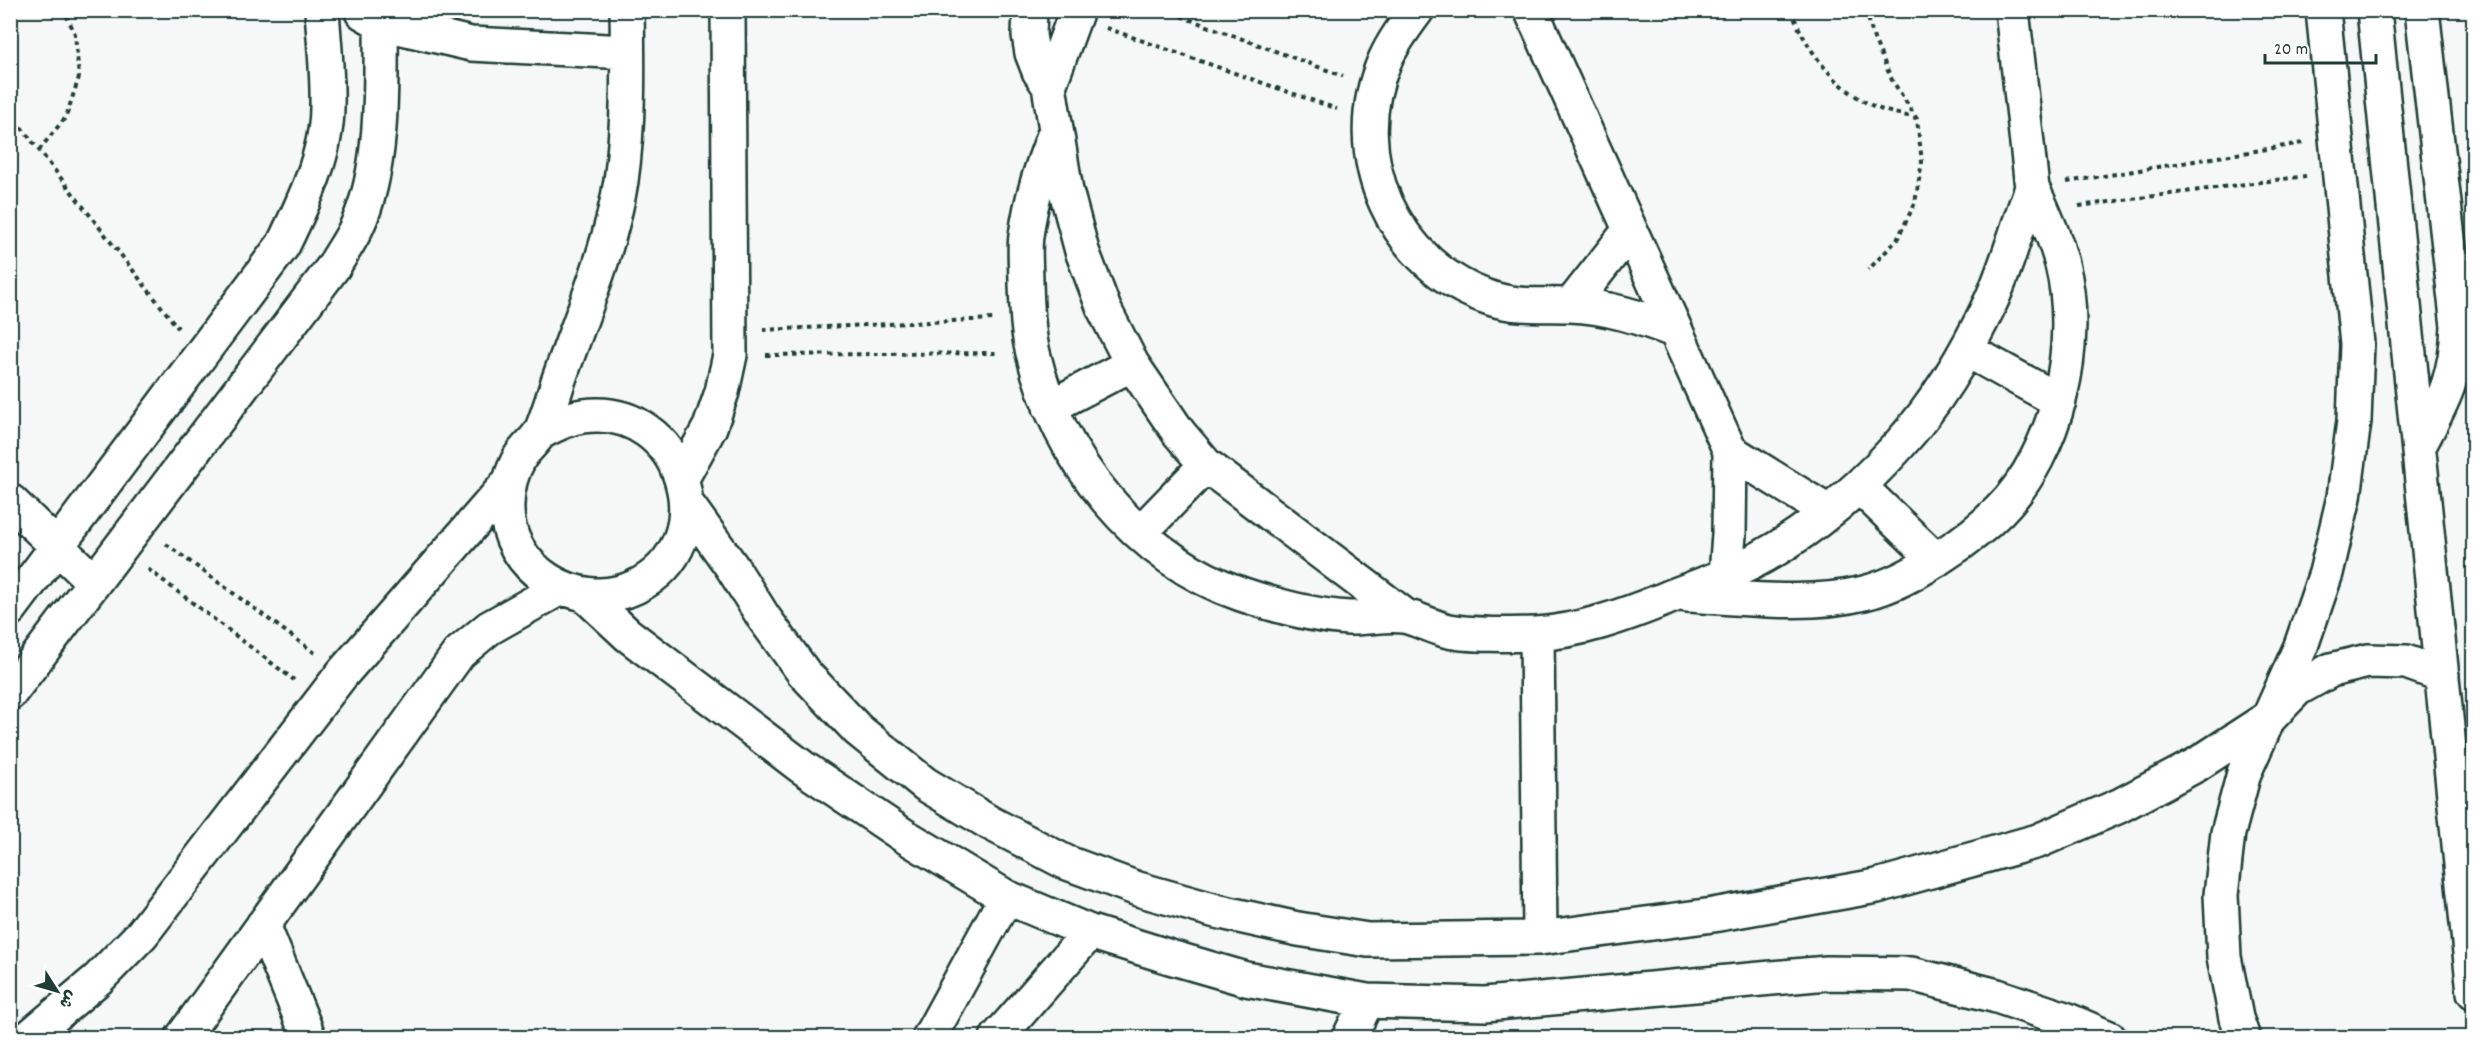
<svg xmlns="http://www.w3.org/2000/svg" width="2484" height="1048" font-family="Dekko,'Playpen Sans Arabic',sans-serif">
<rect width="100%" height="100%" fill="#f6f7f7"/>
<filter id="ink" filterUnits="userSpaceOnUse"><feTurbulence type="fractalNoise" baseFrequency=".0167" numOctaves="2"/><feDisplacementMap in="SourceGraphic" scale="12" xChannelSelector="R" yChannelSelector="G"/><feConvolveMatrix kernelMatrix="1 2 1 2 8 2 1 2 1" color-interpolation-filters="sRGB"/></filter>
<g filter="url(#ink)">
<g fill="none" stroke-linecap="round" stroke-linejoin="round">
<g stroke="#1f3d34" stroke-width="38">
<path id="minor" d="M 1030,10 L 1029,35 L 1032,53 L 1039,71 L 1049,86 L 1066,191 L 1082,251 L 1104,309 L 1132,364 L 1179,433 L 1206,465 L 1405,616
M 1417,10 C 1405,26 1393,42 1385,60 C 1343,155 1394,268 1493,299 C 1518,307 1543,304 1570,305 C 1606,306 1642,318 1676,331
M 1531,10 L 1730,451 L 1729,534 L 1726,575
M 2374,10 L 2474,992
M 362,12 L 381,23 L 471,44 L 627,52
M 1049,86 L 1077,10
M 1056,130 C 1042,166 1031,197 1026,236 C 1024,251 1026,267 1026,283 C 1027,306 1027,330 1033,353 C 1058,459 1137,558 1241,594 C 1276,606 1312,616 1349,618 C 1367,618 1386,614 1404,616 C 1419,619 1434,628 1449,631 C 1467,635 1516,635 1536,634 C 1581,631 1623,616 1665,599 C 1684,591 1704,585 1723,576 C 1790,548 1851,499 1899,445 C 1938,402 1968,351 1992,299 C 2008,263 2018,224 2032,188
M 1571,305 L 1630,230
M 1967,350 L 2059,401
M 1050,407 L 1132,364
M 541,432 C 554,425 568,418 583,416 C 684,402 727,543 635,587 C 578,614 504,569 507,505 C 507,489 512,471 520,457 C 526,447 537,440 542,429 C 548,414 553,398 558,382 C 581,316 610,251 621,181 C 629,124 628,67 627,10
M 2420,444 C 2444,399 2456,378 2458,326 L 2422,10
M 1730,451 L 1828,512
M 682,478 L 710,427 L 722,392 L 730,355 L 728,10
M 1859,486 L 1936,560
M 10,501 L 94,582
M 687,504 L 732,567 L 764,618 L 804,673 L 858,730 L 925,784 L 990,823 L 1065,862 L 1138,889 L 1216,911 L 1298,929 L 1368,940 L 1540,938 L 1713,915 L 1877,886 L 2038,841 L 2119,806 L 2196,765 L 2270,717 L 2297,689 L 2331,670 L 2368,661 L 2406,662 L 2442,675
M 1140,533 L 1206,465
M 584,594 L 628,635 L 802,767 L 903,835 L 1006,897 L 1090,932 L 1170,957 L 1246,979 L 1367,1001 L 1485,1004 L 1827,973 L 1911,974 L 1997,996 L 2065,1019 L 2109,1038
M 1687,595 C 1746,598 1807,607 1864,593 C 1894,586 1921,570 1946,553 C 1965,541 1983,527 1999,511 C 2058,452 2082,344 2062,264 C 2055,238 2044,212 2032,188 L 2012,10
M 10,609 L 283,245 C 303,204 327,154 327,107 C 328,75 324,42 322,10
M 1537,634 L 1540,938
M 10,693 L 334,266 C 341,253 351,240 357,226 C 385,167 381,76 381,10
M 263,925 L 309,1038
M 28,1038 L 98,979 L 142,934 L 342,674 L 510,481
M 182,1038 L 459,653 L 489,628 L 560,588
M 929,1038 L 1006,897
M 997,1038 L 1090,932
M 1349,1038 L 1367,1001
M 2243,1038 L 2236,1018 L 2224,957 L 2221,895 L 2228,833 L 2244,773 L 2301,646 L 2326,573 L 2344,497 L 2354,421 L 2357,344 L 2323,10"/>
</g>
<path stroke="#1f3d34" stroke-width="4" stroke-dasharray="4.5 4.5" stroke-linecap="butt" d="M 1164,10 L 1343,76
M 1791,10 C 1807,52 1838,92 1880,109 C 1891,113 1904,115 1916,118
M 1866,10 L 1874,39 L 1892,80 L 1917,119 L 1922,162 L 1915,203 L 1897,240 L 1868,270
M 1106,28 L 1337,109
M 10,113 L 178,328
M 39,150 L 66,117 L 79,77 L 75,34 L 64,10
M 2067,182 L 2303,143
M 2079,206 L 2306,176
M 763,330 L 993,319
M 766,355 L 996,353
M 166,544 L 315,653
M 148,569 L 294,680"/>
<use href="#minor" stroke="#fff" stroke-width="33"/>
</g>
</g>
<rect width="2484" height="1048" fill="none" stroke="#fff" stroke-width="36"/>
<rect x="18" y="18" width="2448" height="1012" fill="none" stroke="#1f3d34" stroke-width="2" filter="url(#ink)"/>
<g transform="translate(57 991) rotate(127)" stroke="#ffffff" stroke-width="4.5" paint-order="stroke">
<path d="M0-4.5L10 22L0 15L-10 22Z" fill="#1f3d34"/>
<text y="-9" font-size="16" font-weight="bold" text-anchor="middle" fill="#1f3d34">ش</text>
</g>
<path d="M2265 54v9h111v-9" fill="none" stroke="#1f3d34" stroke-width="3"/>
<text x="2274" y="54" font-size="18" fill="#1f3d34" stroke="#ffffff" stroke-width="4.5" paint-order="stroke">20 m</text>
</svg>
